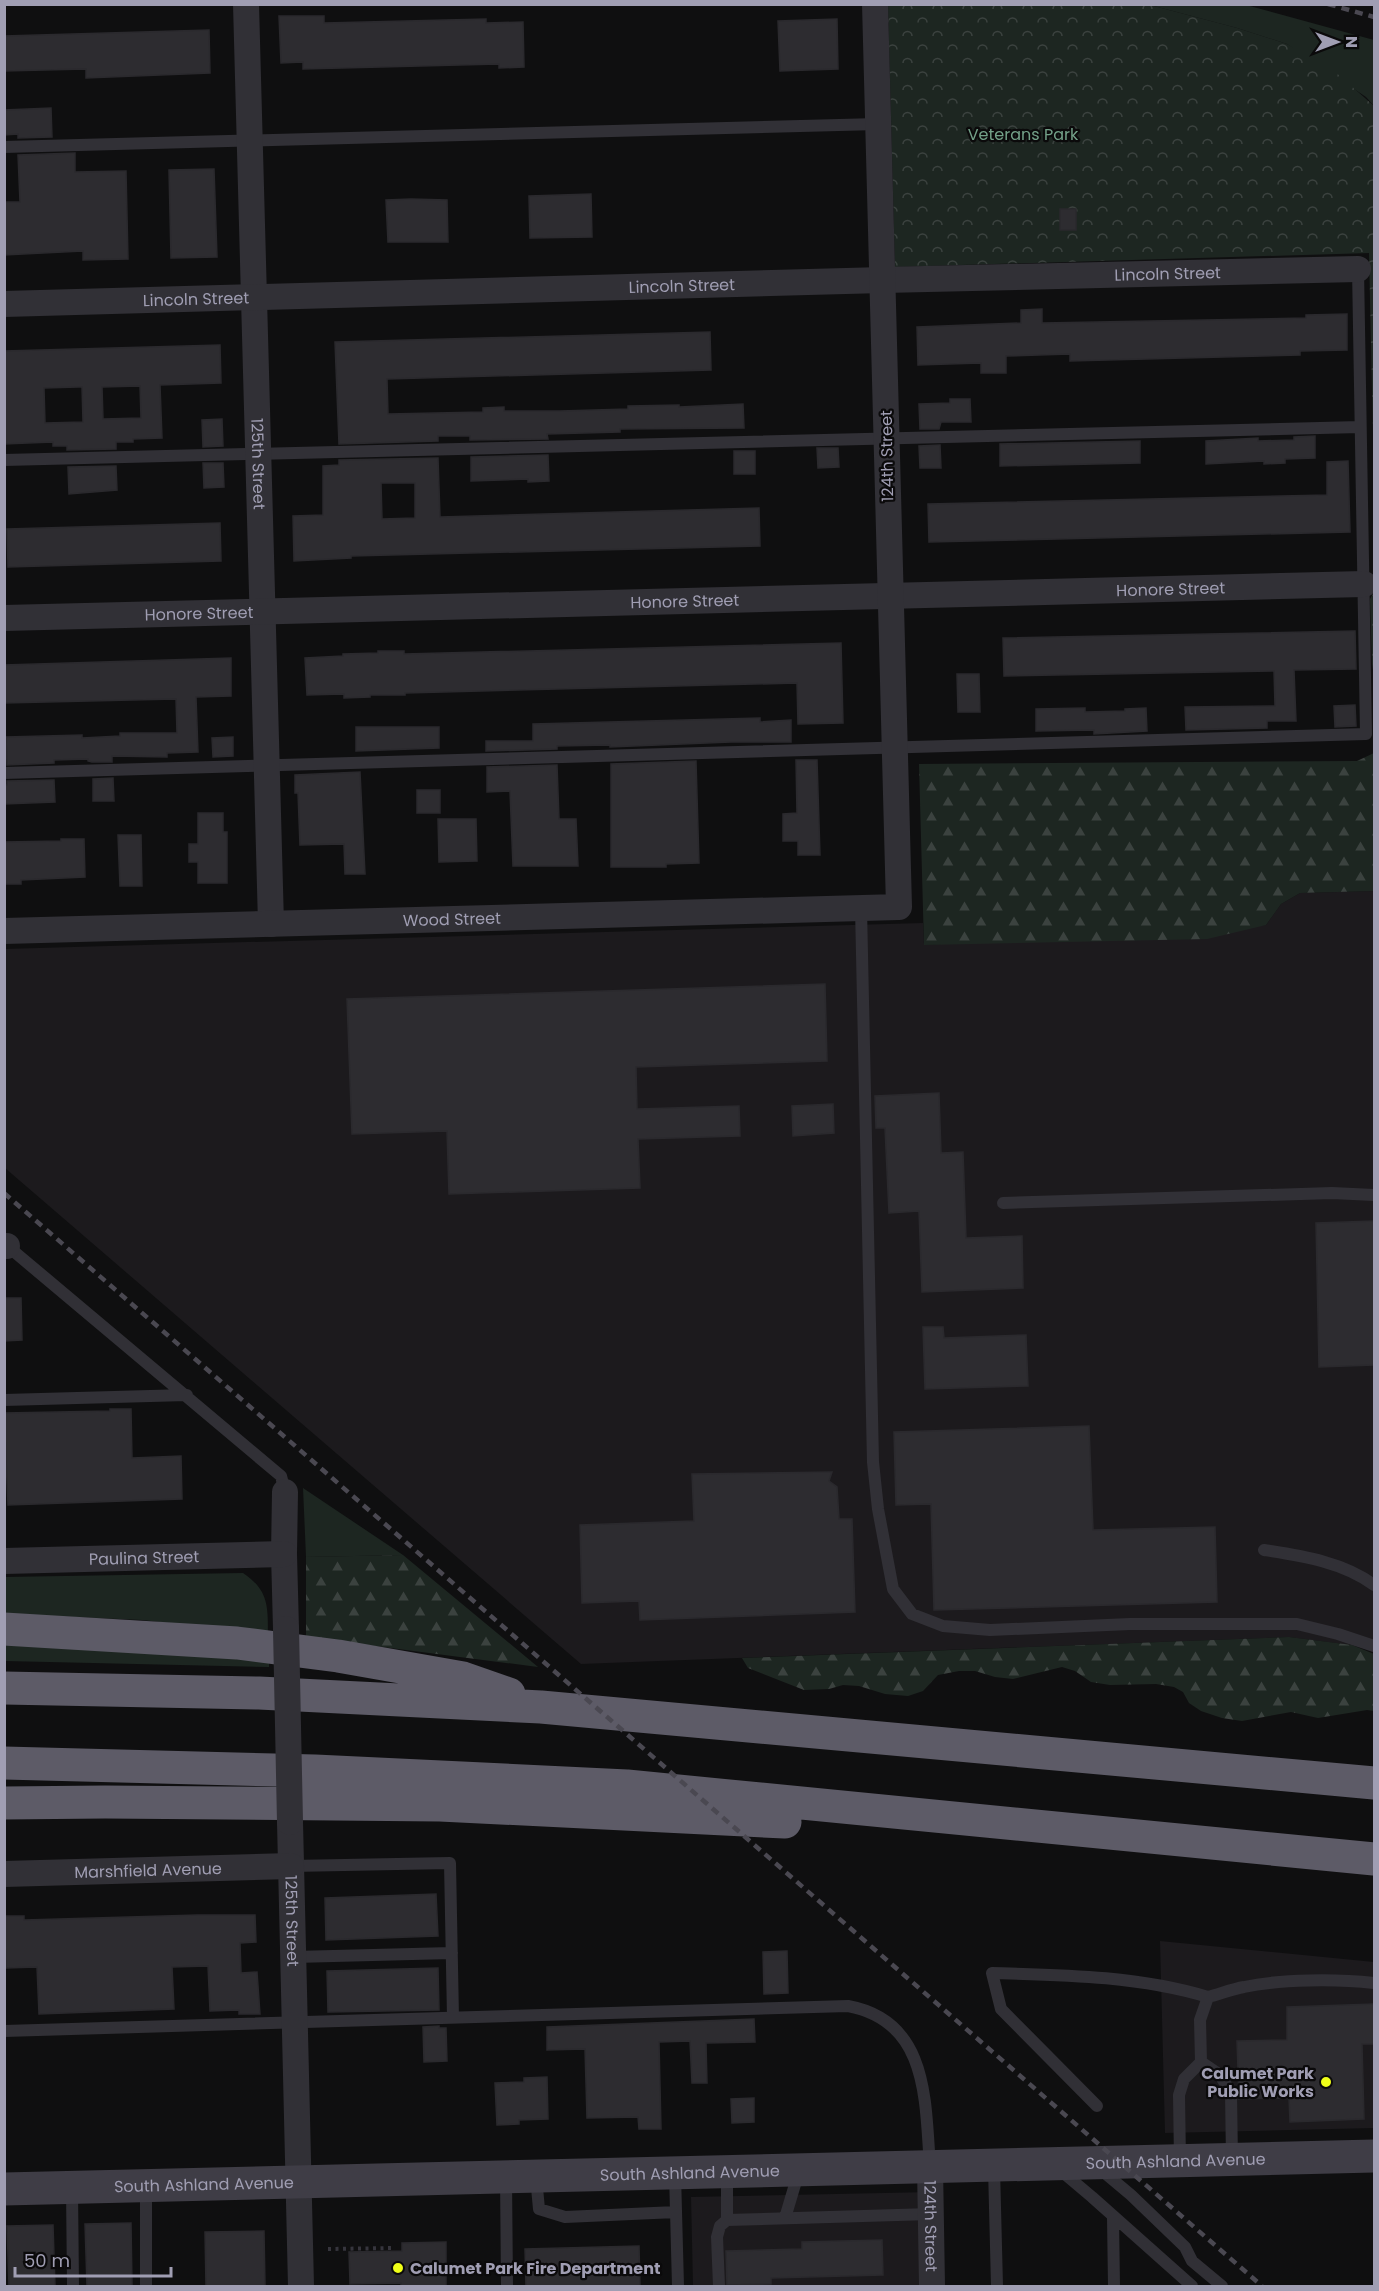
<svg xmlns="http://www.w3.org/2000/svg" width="1379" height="2291" font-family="Poppins,sans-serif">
<defs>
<pattern id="forest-firs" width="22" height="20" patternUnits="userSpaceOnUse" patternTransform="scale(1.5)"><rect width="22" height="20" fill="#1d2621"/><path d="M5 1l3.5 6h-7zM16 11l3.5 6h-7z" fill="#3b423f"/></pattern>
<pattern id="park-crowns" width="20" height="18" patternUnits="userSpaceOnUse" patternTransform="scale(1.5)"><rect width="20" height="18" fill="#1d2621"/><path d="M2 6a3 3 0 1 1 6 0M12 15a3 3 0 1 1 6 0" fill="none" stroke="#3b423f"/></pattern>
</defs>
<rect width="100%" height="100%" fill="#0f0f10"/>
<path fill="#1c1a1d" d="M 1374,891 L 1374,1648 L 1289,1637 L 581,1664 L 5,1168 L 4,949 L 923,923 L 924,945 L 1266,925 L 1281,904 L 1300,893 Z
M 1160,1941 L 1374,1962 L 1374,2128 L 1165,2133 Z
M 933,2192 L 935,2286 L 693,2286 L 691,2197 Z"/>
<path fill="#1d2621" d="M 1150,5 L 1246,5 L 1374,40 L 1374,106 L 1366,97 L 1287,44 L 1237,28 Z
M 303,1488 L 403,1555 L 306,1557 Z
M 243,1573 C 268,1590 268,1605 268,1634 L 142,1620 L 5,1614 L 5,1577 Z
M 5,1636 L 269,1655 L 269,1667 L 5,1661 Z"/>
<path fill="url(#forest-firs)" d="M 1374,592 L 1374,676 L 1372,664 L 1370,599 Z
M 1374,750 L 1374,891 L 1300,893 L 1281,904 L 1266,925 L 1207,939 L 924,945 L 919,764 L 1357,761 L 1374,753 Z
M 403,1555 L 538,1667 L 306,1637 L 306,1557 Z
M 1289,1637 L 1352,1645 L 1374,1654 L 1374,1711 L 1367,1710 L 1318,1718 L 1291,1712 L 1242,1721 L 1222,1718 L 1201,1711 L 1189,1703 L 1183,1692 L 1174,1687 L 1156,1684 L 1110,1685 L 1091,1682 L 1075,1671 L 1062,1667 L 1013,1679 L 995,1677 L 975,1671 L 959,1671 L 938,1675 L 923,1691 L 908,1696 L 885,1694 L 859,1686 L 843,1685 L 829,1689 L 804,1690 L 748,1668 L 742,1658 Z"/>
<path fill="url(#park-crowns)" d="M 888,5 L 1150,5 L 1237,28 L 1287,44 L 1333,70 L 1374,106 L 1374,480 L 1369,253 L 895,267 Z"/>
<path fill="#2d2c30" stroke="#2a292d" stroke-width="1.5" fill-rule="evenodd" d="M 279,16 L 324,16 L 324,23 L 486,19 L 486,23 L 523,22 L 524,67 L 499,68 L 499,64 L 303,69 L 303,62 L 281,63 Z
M 837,19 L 838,69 L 780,71 L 778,21 Z
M 209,30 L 210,73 L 86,78 L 86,69 L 4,71 L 4,36 Z
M 51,108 L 52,137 L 18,138 L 18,134 L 4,135 L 4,110 Z
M 75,153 L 75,172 L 126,171 L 128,259 L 83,260 L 83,251 L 4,255 L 4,202 L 20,202 L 18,155 Z
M 214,169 L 217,257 L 171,258 L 169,170 Z
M 591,194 L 592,237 L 530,238 L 529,196 Z
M 411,199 L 447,200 L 448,242 L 388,242 L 386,200 Z
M 1060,209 L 1076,209 L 1076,230 L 1060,230 Z
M 1042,309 L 1042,323 L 1306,318 L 1306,315 L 1347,314 L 1347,350 L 1300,351 L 1300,355 L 1070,361 L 1070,354 L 1006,356 L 1006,373 L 981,373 L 981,363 L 918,365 L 917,327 L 1021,323 L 1021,310 Z
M 710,332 L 711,370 L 387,379 L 388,414 L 483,412 L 483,408 L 504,407 L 504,411 L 560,411 L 628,409 L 628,406 L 679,405 L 679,407 L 743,404 L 744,428 L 620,429 L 620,432 L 547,434 L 548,439 L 470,440 L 470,436 L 438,436 L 438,441 L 339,444 L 335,342 Z
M 220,345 L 221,383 L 160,385 L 162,438 L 133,439 L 133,442 L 116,442 L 116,449 L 67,450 L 67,446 L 53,446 L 53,442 L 4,444 L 4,351 ZM 140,386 L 141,418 L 103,419 L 102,387 ZM 78,387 L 82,387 L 83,422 L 45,423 L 44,388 Z
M 950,399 L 970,399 L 971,422 L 941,422 L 939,429 L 920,429 L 919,404 L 950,403 Z
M 222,419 L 223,446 L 203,447 L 202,420 Z
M 1315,436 L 1315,458 L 1285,459 L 1285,463 L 1264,464 L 1264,461 L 1206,464 L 1206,441 L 1258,438 L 1258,441 L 1294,440 L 1294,437 Z
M 1140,441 L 1140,463 L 1000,466 L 1000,444 Z
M 940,445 L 941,468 L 920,468 L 919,446 Z
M 817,448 L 838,448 L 839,467 L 818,468 Z
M 734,451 L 755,451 L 755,474 L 734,474 Z
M 548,455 L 549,481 L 528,482 L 528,479 L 471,481 L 471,457 Z
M 438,458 L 440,517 L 759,508 L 760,546 L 351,556 L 351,558 L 294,561 L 293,516 L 323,515 L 323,466 L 339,465 L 339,460 ZM 381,483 L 415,483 L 415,518 L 382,519 Z
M 1348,461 L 1350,532 L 929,542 L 928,504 L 1327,495 L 1327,462 Z
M 203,463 L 223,463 L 224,487 L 204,488 Z
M 116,466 L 117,490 L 69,494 L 68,467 Z
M 220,523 L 221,561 L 8,567 L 7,529 Z
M 1355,631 L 1356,669 L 1294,670 L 1296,721 L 1267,721 L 1267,728 L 1186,730 L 1185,707 L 1275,706 L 1274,671 L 1004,676 L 1003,638 Z
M 841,643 L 843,723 L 798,724 L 797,683 L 405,693 L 405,695 L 370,695 L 370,697 L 344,698 L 344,694 L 307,695 L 305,658 L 343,656 L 343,654 L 378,653 L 378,651 L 404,651 L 404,654 Z
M 231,658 L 231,696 L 196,697 L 198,752 L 167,753 L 167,757 L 112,756 L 112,762 L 92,762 L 88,761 L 88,759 L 54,760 L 54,763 L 7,765 L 6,737 L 82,735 L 82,738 L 120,736 L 120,733 L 177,733 L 176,699 L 4,703 L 4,665 Z
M 957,674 L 979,674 L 980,712 L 958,712 Z
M 1355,705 L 1356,726 L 1335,727 L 1334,706 Z
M 1085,708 L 1085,712 L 1125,711 L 1125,709 L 1146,708 L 1147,731 L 1094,734 L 1094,730 L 1036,731 L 1036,709 Z
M 760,718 L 760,722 L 791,720 L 791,742 L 731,742 L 610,747 L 610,745 L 557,746 L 557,749 L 486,751 L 486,741 L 533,741 L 533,724 Z
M 356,727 L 439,727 L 439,748 L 356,751 Z
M 233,737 L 233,756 L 213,757 L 212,738 Z
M 796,760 L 817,760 L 820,855 L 798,855 L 798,841 L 783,841 L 783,814 L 797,813 Z
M 696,761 L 699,863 L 666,864 L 666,867 L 611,867 L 611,764 Z
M 557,765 L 559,819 L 576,819 L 578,866 L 513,866 L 510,791 L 487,792 L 487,767 Z
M 360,772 L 365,874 L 345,874 L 344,844 L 300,845 L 298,793 L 295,793 L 295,775 Z
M 113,778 L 114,801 L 93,801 L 93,779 Z
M 54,780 L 55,802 L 4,804 L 4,785 L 7,785 L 7,781 Z
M 417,790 L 440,790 L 440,813 L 417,813 Z
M 198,813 L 223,813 L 223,832 L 227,832 L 227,883 L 198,883 L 198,862 L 189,862 L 189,844 L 198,844 Z
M 438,819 L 476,819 L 477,861 L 439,862 Z
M 118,835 L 141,835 L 142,886 L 120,886 Z
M 61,839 L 84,839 L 85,877 L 21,880 L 21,884 L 4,884 L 4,842 L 61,841 Z
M 825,984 L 827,1061 L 636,1067 L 637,1109 L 739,1106 L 740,1136 L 638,1139 L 640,1188 L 449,1194 L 447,1131 L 352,1134 L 347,999 Z
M 939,1093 L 941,1153 L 963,1152 L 966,1238 L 1022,1236 L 1023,1288 L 922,1292 L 919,1211 L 889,1213 L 885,1128 L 876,1128 L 875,1096 Z
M 833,1104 L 834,1133 L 793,1136 L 792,1106 Z
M 1374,1221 L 1374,1365 L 1319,1367 L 1316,1223 Z
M 4,1298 L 21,1298 L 22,1340 L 4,1341 Z
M 923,1327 L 943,1327 L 944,1338 L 1026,1335 L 1028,1386 L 925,1389 Z
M 110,1409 L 131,1409 L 132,1458 L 181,1456 L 182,1499 L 8,1505 L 4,1413 L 110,1411 Z
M 1089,1426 L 1093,1530 L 1215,1527 L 1217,1602 L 934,1610 L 931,1504 L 896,1505 L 894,1432 Z
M 832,1472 L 829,1481 L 837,1487 L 839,1519 L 852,1519 L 855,1612 L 640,1620 L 639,1601 L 582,1603 L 580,1525 L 694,1521 L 692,1474 Z
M 436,1894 L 438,1936 L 326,1940 L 325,1898 Z
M 198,1915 L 255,1915 L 256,1942 L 240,1943 L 241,1973 L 257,1972 L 260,2014 L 239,2014 L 239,2010 L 210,2011 L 208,1966 L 172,1967 L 174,2009 L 39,2014 L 37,1967 L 6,1968 L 4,1916 L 24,1916 L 24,1920 Z
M 787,1951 L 788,1993 L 764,1994 L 763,1952 Z
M 438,1968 L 439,2010 L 328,2012 L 327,1971 Z
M 1374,2004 L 1374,2044 L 1362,2044 L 1364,2119 L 1290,2122 L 1289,2098 L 1239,2099 L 1237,2041 L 1287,2040 L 1287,2007 Z
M 754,2019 L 755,2042 L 706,2043 L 707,2083 L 692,2083 L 690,2041 L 659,2042 L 661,2129 L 639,2129 L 638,2117 L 587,2118 L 585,2049 L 547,2050 L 547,2027 Z
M 439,2026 L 439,2028 L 446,2028 L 447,2061 L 424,2062 L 423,2027 Z
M 547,2077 L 548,2119 L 519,2120 L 519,2124 L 497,2125 L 495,2083 L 524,2082 L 524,2078 Z
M 754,2098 L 754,2122 L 732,2123 L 731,2099 Z
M 131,2223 L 132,2286 L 87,2286 L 85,2224 Z
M 53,2225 L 55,2286 L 9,2286 L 7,2226 Z
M 264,2231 L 265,2286 L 206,2286 L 205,2232 Z
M 882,2240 L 883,2275 L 771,2278 L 771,2284 L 727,2285 L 726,2251 L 802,2249 L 802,2242 Z
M 446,2242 L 446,2286 L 401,2286 L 401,2283 L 350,2284 L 349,2252 L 402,2251 L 402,2243 Z
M 639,2246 L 640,2286 L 526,2286 L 525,2249 Z"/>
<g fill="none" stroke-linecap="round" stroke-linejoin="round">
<path stroke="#36353d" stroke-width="4" stroke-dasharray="3 4.5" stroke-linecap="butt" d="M 328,2249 L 394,2248"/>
<path stroke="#313036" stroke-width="12" d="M 4,147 L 878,124
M 4,460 L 1360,427
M 4,773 L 1366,734 L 1358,269
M 861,908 L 873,1462 L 878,1509 L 893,1589 L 912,1614 L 943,1626 L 990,1630 L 1130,1624 L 1297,1624 L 1338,1634 L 1374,1646
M 1003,1203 L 1332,1193 L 1374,1195
M 5,1244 L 281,1476 L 285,1492
M 4,1400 L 187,1395
M 1264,1550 C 1302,1556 1343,1562 1374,1585
M 291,1866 L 450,1863 L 453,2018
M 294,1957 L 452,1953
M 4,2031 L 848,2006 C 929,2021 925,2101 930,2166
M 1097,2106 L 1001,2009 L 992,1973 C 1065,1975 1138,1976 1208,1997
M 1232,2159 L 1231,2093 L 1220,2075 L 1201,2062 L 1200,2020 L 1208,1997 C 1220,1994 1232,1989 1244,1987 C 1281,1979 1337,1979 1374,1983
M 1180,2161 L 1179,2095 L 1184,2079 L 1201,2062
M 994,2168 L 997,2286
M 1100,2169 L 1131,2195 L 1185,2247 L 1192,2261 L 1222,2286
M 1060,2170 L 1092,2197 L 1192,2286
M 675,2174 L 678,2286
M 506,2177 L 507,2286
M 536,2177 L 539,2209 L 565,2217 L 676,2212
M 146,2186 L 146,2286
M 72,2189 L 73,2286
M 785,2218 L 799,2171
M 1113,2218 L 1114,2286
M 727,2220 L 931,2214
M 719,2286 L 717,2237 L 720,2226 L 727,2220 L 727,2172"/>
<g stroke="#313036" stroke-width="26">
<path id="s1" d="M 246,4 L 271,924"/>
<path id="s2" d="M 4,304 L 883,280 L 1358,269"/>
<path id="s3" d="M 4,618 L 1364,584"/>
<path id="s4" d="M 4,931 L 899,907 L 875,4"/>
<path d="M 4,1246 L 7,1246"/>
<path d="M 285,1492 L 284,1554 L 286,1629"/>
<path id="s5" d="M 4,1561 L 284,1554"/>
<path id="s6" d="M 290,1822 L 301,2286"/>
<path id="s7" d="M 4,1874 L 291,1866"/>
<path id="s8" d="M 930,2166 L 932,2286"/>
</g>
<path stroke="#3f3d46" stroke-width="33" id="s9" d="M 4,2189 L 1374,2156"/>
<path stroke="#5d5b67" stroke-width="33" d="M 4,1629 L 237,1643 L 338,1656 L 463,1678 L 509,1694
M 4,1688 L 259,1693 L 541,1707 L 1374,1783
M 4,1763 L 315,1771 L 627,1786 L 1374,1859
M 4,1803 L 105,1802 L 440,1805 L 785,1822"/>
<path stroke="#4a4851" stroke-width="4.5" stroke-dasharray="8 6" stroke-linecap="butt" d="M 1328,4 L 1374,17
M 4,1193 L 1262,2286"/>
<path stroke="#313036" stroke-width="26" d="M 286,1629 L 290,1822"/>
</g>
<g fill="#f0ff18" stroke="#0b0a0b" stroke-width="2">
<circle cx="1326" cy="2082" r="6"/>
<circle cx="398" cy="2268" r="6"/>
</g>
<g text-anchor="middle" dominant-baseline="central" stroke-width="4.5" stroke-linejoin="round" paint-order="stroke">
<g font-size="16" fill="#73a088" stroke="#0b0a0b">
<text x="1023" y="134">Veterans Park</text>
</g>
<g font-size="16" fill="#a09eb3" stroke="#0b0a0b">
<text stroke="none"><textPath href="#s2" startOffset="1164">Lincoln Street</textPath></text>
<text stroke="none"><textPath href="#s2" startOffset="678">Lincoln Street</textPath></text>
<text stroke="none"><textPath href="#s2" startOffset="192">Lincoln Street</textPath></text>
<text transform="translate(887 456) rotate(-91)">124th Street</text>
<text stroke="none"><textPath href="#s1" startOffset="460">125th Street</textPath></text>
<text stroke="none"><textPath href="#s3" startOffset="1167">Honore Street</textPath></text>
<text stroke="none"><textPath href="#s3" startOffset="681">Honore Street</textPath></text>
<text stroke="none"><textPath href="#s3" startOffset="195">Honore Street</textPath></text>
<text stroke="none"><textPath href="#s4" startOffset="448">Wood Street</textPath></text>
<text stroke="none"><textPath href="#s5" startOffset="140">Paulina Street</textPath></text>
<text stroke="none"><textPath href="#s7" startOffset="144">Marshfield Avenue</textPath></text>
<text stroke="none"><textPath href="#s6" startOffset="99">125th Street</textPath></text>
<text stroke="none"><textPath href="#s9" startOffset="1172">South Ashland Avenue</textPath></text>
<text stroke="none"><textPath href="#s9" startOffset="686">South Ashland Avenue</textPath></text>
<text stroke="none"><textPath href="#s9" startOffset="200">South Ashland Avenue</textPath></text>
<text stroke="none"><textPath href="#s8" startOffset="60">124th Street</textPath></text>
</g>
<g font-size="16" font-weight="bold" fill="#a09eb3" stroke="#0b0a0b" text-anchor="end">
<text x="1314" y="2073">Calumet Park<tspan x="1314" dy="18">Public Works</tspan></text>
<text x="410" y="2268" text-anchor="start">Calumet Park Fire Department</text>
</g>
</g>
<rect width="1379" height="2291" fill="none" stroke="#a09eb3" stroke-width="12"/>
<g transform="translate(1337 42) rotate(90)" stroke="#0b0a0b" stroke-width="4.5" paint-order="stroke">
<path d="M0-4.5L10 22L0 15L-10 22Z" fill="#a09eb3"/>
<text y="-9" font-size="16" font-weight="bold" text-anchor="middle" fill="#a09eb3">N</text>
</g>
<path d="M15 2267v9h156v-9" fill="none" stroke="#a09eb3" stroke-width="3"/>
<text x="24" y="2267" font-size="18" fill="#a09eb3" stroke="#0b0a0b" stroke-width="4.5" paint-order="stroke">50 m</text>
</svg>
